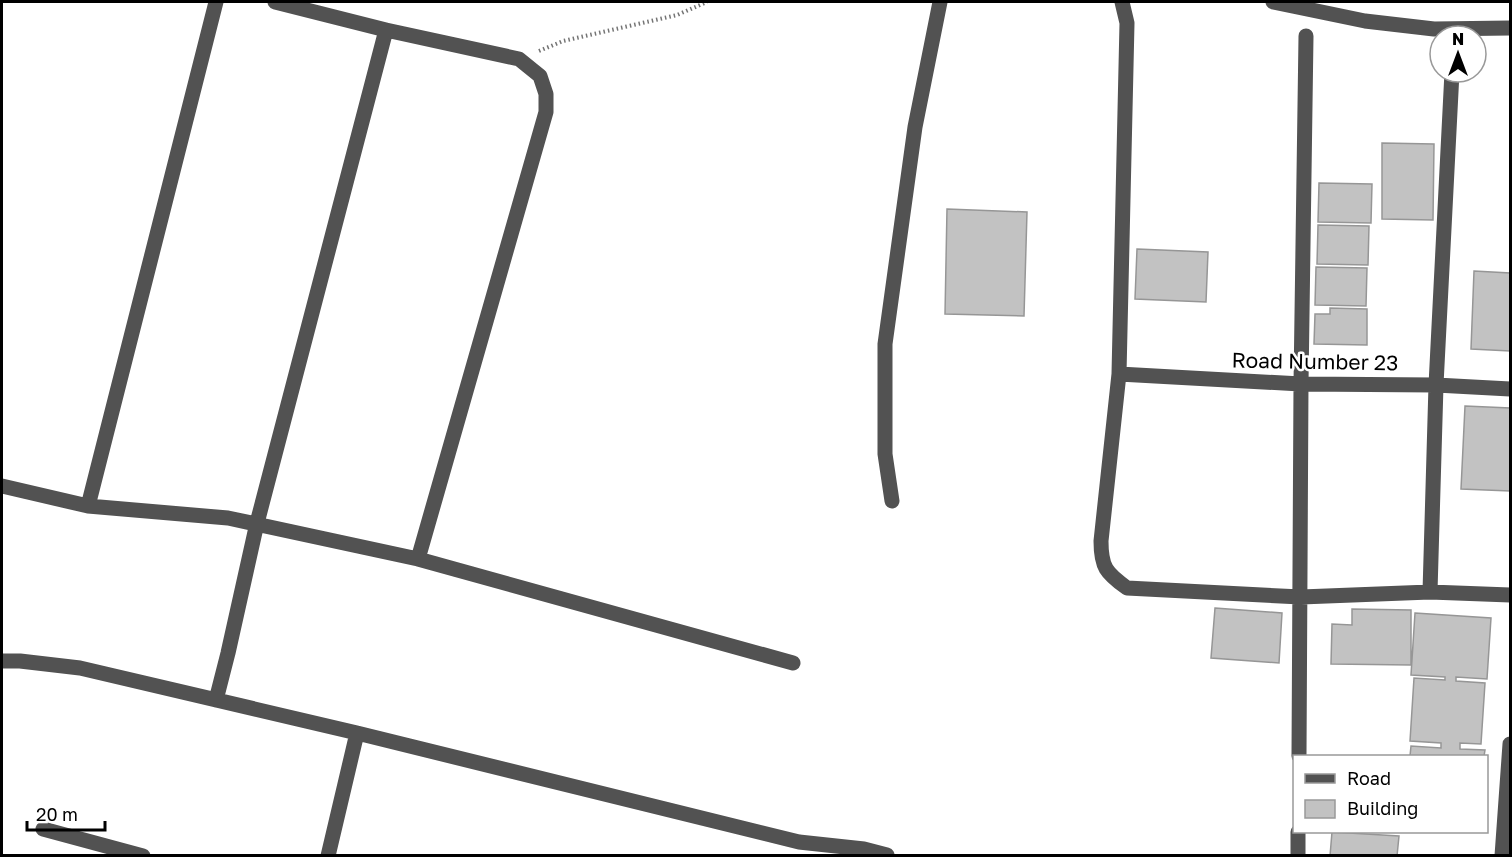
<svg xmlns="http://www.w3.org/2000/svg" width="1512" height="857" font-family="'Golos Text',sans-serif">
<rect width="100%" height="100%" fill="#fff"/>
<path fill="#c2c2c2" stroke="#969696" stroke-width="1.5" d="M 1382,143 L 1434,144 L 1433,220 L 1382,219 Z
M 1319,183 L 1372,184 L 1371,223 L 1318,222 Z
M 947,209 L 1027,212 L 1024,316 L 945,314 Z
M 1318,225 L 1369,226 L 1368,265 L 1317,264 Z
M 1137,249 L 1208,252 L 1206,302 L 1135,299 Z
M 1316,267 L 1367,268 L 1366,306 L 1315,305 Z
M 1474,271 L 1510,273 L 1510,351 L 1471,349 Z
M 1330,308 L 1367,309 L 1367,345 L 1314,344 L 1315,314 L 1330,314 Z
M 1465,406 L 1510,408 L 1510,491 L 1461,489 Z
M 1215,608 L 1282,613 L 1279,663 L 1211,658 Z
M 1352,609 L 1411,610 L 1411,665 L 1331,664 L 1332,624 L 1352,625 Z
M 1415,613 L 1491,618 L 1487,679 L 1456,677 L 1456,681 L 1485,683 L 1481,744 L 1460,743 L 1460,749 L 1485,750 L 1484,756 L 1410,756 L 1411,746 L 1441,748 L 1441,743 L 1410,741 L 1414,678 L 1445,680 L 1445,677 L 1411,675 Z
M 1332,832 L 1399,836 L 1397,856 L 1330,856 Z"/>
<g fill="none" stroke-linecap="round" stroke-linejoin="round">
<path stroke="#747474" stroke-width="4" stroke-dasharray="1.5 3" stroke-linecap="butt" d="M 539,51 L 563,41 L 677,15 L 707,2"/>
<path stroke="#525252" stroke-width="15" d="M 1122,2 L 1127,23 L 1119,374 L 1101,541 C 1101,567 1106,573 1127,588 L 1301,597 L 1430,592 L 1510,595
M 1273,2 L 1365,21 L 1434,29 L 1510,28
M 1119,374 L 1301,384 L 1436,385 L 1510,389
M 2,486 L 88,506 L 228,518 L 418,559 L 546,112 L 546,94 L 540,76 L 519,59 L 386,30 L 275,2
M 892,501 L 885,454 L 885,344 L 915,127 L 940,2
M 88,506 L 216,2
M 418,559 L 793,663
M 1430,592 L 1436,385 L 1452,72
M 2,661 L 20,661 L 80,668 L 357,733 L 799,842 L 864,849 L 887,855
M 216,700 L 228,653 L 257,523 L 386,30
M 1299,756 L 1301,384 L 1306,36
M 43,829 L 143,856
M 328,856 L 357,733
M 1298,856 L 1298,832
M 1502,856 L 1510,744"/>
</g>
<g text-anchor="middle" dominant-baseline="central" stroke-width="5" stroke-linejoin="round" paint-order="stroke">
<g font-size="21" fill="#000" stroke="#fff">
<text transform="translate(1315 361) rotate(1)">Road Number 23</text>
</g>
</g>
<rect width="1512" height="857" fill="none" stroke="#000000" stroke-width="6"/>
<rect x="1293" y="755" width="195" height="78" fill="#ffffff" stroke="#999999" stroke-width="1.5"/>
<rect x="1305" y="774" width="30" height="9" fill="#525252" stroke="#999999" stroke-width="1.5"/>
<text x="1347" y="785" font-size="18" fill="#000000">Road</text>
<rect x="1305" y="800" width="30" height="18" fill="#c2c2c2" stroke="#999999" stroke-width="1.5"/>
<text x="1347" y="815" font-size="18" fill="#000000">Building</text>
<g transform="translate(1458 54)"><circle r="28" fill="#ffffff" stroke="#999999" stroke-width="1.5"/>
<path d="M0-4.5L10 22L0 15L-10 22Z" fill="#000000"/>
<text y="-9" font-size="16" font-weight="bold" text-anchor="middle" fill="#000000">N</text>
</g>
<path d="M27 821v9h78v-9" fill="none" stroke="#000000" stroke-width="3"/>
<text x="36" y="821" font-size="18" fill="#000000" stroke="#ffffff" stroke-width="4.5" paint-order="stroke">20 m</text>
</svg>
